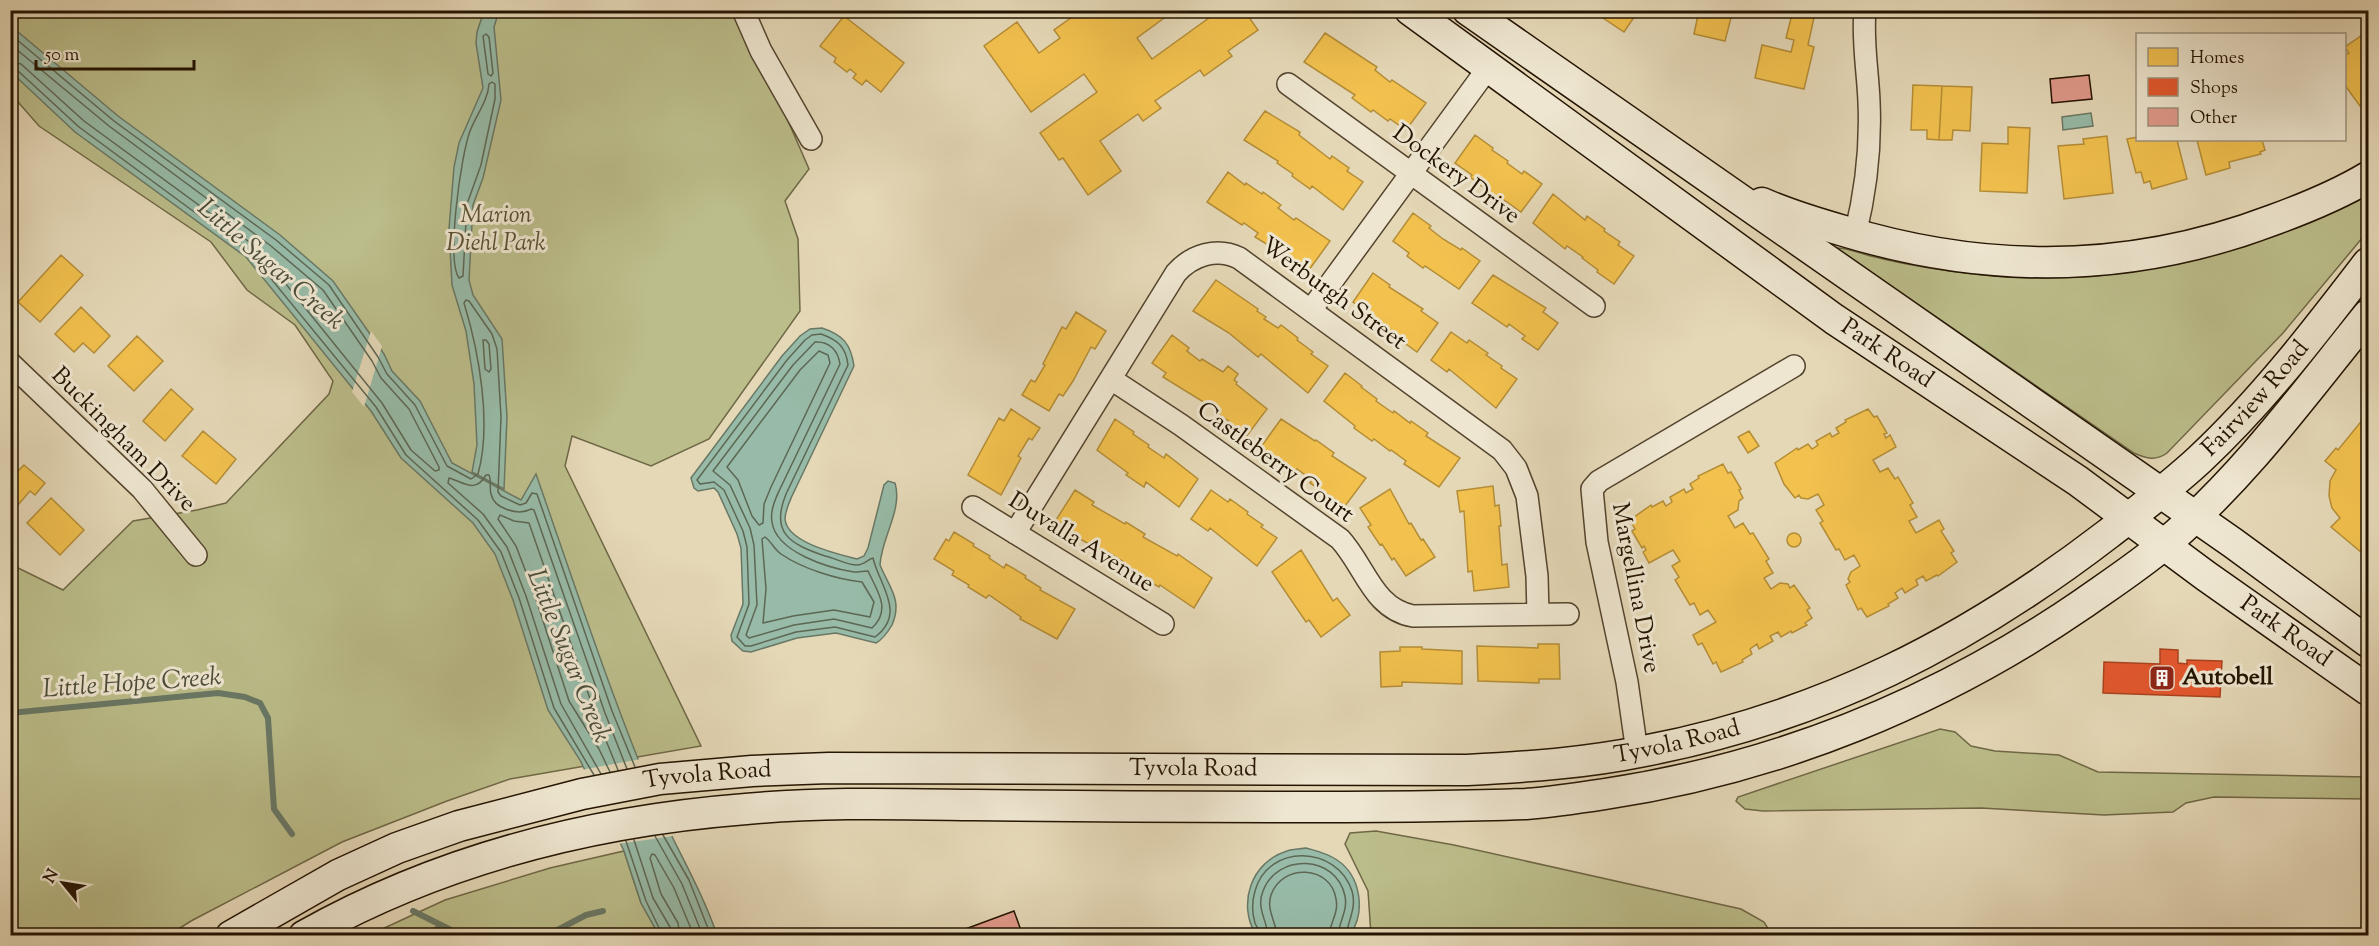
<svg xmlns="http://www.w3.org/2000/svg" width="2379" height="946" font-family="'Sorts Mill Goudy',serif">
<rect width="100%" height="100%" fill="#e5d8b7"/>
<filter id="stains"><feTurbulence type="fractalNoise" baseFrequency=".00333" numOctaves="4"/><feColorMatrix values="0 0 0 0 .2 0 0 0 0 .09 0 0 0 0 .02 0 0 0 .5 -.17"/></filter>
<radialGradient id="worn" r=".72"><stop offset=".6" stop-color="#630" stop-opacity="0"/><stop offset="1" stop-color="#630" stop-opacity=".3"/></radialGradient>
<path fill="#bbbd8a" stroke="#6f6846" stroke-width="1.5" d="M 11,11 L 740,11 L 809,169 L 785,201 L 798,239 L 800,311 L 709,439 L 651,466 L 572,436 L 565,466 L 701,746 L 510,779 L 447,801 L 342,842 L 191,921 L 169,935 L 11,935 L 10,564 L 63,590 L 133,521 L 197,510 L 226,503 L 329,394 L 333,381 L 295,325 L 247,290 L 211,242 L 39,126 L 11,94 Z
M 2368,193 L 2368,231 L 2283,333 L 2167,453 C 2156,461 2147,459 2134,453 L 1836,248 C 1847,247 1863,255 1875,257 C 1910,266 1946,271 1983,275 C 2116,289 2251,255 2368,193 Z
M 1940,729 L 1955,732 L 1971,746 L 1995,751 L 2059,755 L 2098,772 L 2368,777 L 2368,799 L 2214,797 L 2186,803 L 2173,812 L 2104,815 L 1981,808 L 1763,811 L 1745,809 L 1736,801 L 1738,797 Z
M 1376,831 L 1454,845 L 1741,909 L 1764,922 L 1772,935 L 1371,935 L 1368,891 L 1345,844 L 1350,833 Z
M 624,851 L 641,903 L 659,935 L 367,936 L 445,900 L 550,868 Z"/>
<path fill="#97bba8" stroke="#697865" stroke-width="1.5" d="M 484,11 L 499,11 L 494,27 L 501,100 L 483,178 L 473,205 L 469,280 L 473,295 L 502,339 L 507,417 L 504,489 L 472,472 L 477,445 L 474,384 L 466,331 L 452,285 L 449,229 L 454,167 L 459,143 L 483,88 L 476,43 L 477,32 Z
M 11,26 L 118,116 L 280,235 L 333,281 L 384,354 L 392,371 L 420,401 L 452,463 L 521,500 L 536,474 C 573,580 608,687 651,791 C 671,840 700,885 717,935 L 659,935 L 641,903 L 624,851 L 580,760 L 548,710 L 513,600 L 495,554 L 473,523 L 401,458 L 371,411 L 246,257 L 75,132 L 11,72 Z
M 2091,113 L 2093,126 L 2063,130 L 2062,117 Z
M 822,328 C 843,335 851,344 854,366 L 792,496 C 789,503 785,511 785,519 C 787,543 838,554 857,559 L 864,556 L 868,548 L 884,485 L 888,481 L 895,483 C 903,510 881,538 880,565 C 889,587 903,600 892,625 C 888,632 883,639 876,643 L 836,633 L 797,638 L 751,652 L 743,651 L 732,641 L 731,635 L 743,604 L 741,548 L 737,534 L 718,492 L 714,488 L 698,491 L 694,488 L 691,478 L 782,356 L 800,336 L 810,329 Z
M 1306,848 C 1317,851 1327,853 1337,860 C 1361,876 1366,912 1350,935 L 1256,935 C 1237,904 1251,862 1287,851 C 1293,849 1300,849 1306,848 Z"/>
<path fill="#e5d8b7" d="M 371,331 L 382,346 L 364,407 L 352,392 Z
M 641,759 L 673,836 L 618,844 L 581,770 Z"/>
<path fill="#f2c14e" stroke="#b48d37" stroke-width="1.5" d="M 1082,10 L 1175,10 L 1137,38 L 1152,59 L 1220,10 L 1244,10 L 1258,30 L 1228,51 L 1232,56 L 1204,76 L 1200,70 L 1155,101 L 1161,108 L 1143,121 L 1138,114 L 1100,141 L 1121,171 L 1088,195 L 1063,158 L 1059,160 L 1040,133 L 1097,92 L 1084,74 L 1031,112 L 984,46 L 1017,22 L 1039,53 L 1060,38 L 1054,30 Z
M 1591,10 L 1639,10 L 1624,32 Z
M 1699,10 L 1733,10 L 1725,41 L 1694,34 Z
M 1793,10 L 1815,13 L 1808,45 L 1814,47 L 1804,89 L 1755,78 L 1762,45 L 1791,52 L 1794,40 L 1786,38 Z
M 844,16 L 904,63 L 881,92 L 866,80 L 862,85 L 853,78 L 856,74 L 850,69 L 847,72 L 834,62 L 836,58 L 820,46 Z
M 2368,31 L 2368,100 L 2360,106 L 2344,84 L 2344,56 L 2349,53 L 2345,47 Z
M 1325,33 L 1377,67 L 1375,70 L 1390,82 L 1392,80 L 1426,103 L 1406,130 L 1390,119 L 1388,121 L 1373,110 L 1371,112 L 1352,98 L 1355,95 L 1304,62 Z
M 1913,85 L 1942,86 L 1939,140 L 1927,139 L 1927,130 L 1911,130 Z
M 1942,86 L 1972,87 L 1970,131 L 1953,130 L 1952,140 L 1939,140 Z
M 1265,111 L 1300,132 L 1299,135 L 1330,159 L 1332,156 L 1349,168 L 1347,171 L 1363,182 L 1343,210 L 1312,186 L 1310,189 L 1292,176 L 1293,174 L 1277,163 L 1278,161 L 1244,140 Z
M 2008,127 L 2030,128 L 2027,193 L 1980,191 L 1982,143 L 2008,144 Z
M 1475,135 L 1493,148 L 1492,150 L 1508,161 L 1507,163 L 1522,174 L 1524,171 L 1542,184 L 1521,212 L 1504,200 L 1502,203 L 1485,191 L 1486,189 L 1470,177 L 1472,175 L 1455,163 Z
M 2107,136 L 2113,193 L 2064,199 L 2058,146 L 2084,144 L 2083,139 Z
M 2138,137 L 2138,140 L 2177,140 L 2187,179 L 2152,189 L 2150,181 L 2144,183 L 2141,172 L 2136,173 L 2127,139 Z
M 2197,140 L 2262,140 L 2265,150 L 2260,152 L 2261,154 L 2229,162 L 2230,168 L 2206,175 Z
M 1228,172 L 1245,185 L 1246,183 L 1262,194 L 1263,192 L 1281,205 L 1278,208 L 1294,220 L 1296,218 L 1330,241 L 1309,270 L 1255,237 L 1258,233 L 1244,223 L 1242,225 L 1207,202 Z
M 1553,194 L 1585,220 L 1587,216 L 1605,229 L 1604,231 L 1620,242 L 1618,245 L 1634,256 L 1614,284 L 1597,272 L 1598,270 L 1582,258 L 1583,257 L 1567,246 L 1565,249 L 1533,223 Z
M 1413,213 L 1431,226 L 1429,228 L 1443,239 L 1461,250 L 1462,248 L 1480,261 L 1459,289 L 1425,266 L 1423,268 L 1407,256 L 1409,253 L 1393,241 Z
M 61,255 L 83,275 L 40,322 L 18,302 Z
M 1373,273 L 1390,285 L 1389,287 L 1423,309 L 1421,311 L 1438,323 L 1417,352 L 1399,339 L 1401,337 L 1367,315 L 1368,313 L 1353,302 Z
M 1493,275 L 1546,308 L 1543,312 L 1558,323 L 1538,350 L 1522,339 L 1525,336 L 1509,324 L 1507,327 L 1472,303 Z
M 1216,280 L 1258,309 L 1257,311 L 1266,317 L 1264,319 L 1278,328 L 1281,325 L 1298,338 L 1297,340 L 1313,352 L 1311,354 L 1328,366 L 1308,393 L 1261,354 L 1258,357 L 1229,333 L 1193,311 Z
M 81,307 L 110,336 L 94,353 L 83,343 L 74,352 L 55,334 Z
M 1076,312 L 1106,331 L 1095,349 L 1091,347 L 1073,381 L 1063,396 L 1059,394 L 1049,411 L 1022,395 L 1031,380 L 1035,382 L 1045,365 L 1043,364 L 1062,327 L 1066,329 Z
M 1451,332 L 1467,343 L 1469,340 L 1488,353 L 1486,355 L 1502,366 L 1501,368 L 1517,379 L 1496,408 L 1449,369 L 1447,372 L 1431,360 Z
M 1172,335 L 1189,348 L 1187,351 L 1200,361 L 1202,359 L 1223,372 L 1228,366 L 1238,374 L 1234,380 L 1237,382 L 1236,384 L 1267,409 L 1246,437 L 1229,425 L 1230,422 L 1214,411 L 1215,409 L 1163,377 L 1166,373 L 1152,363 Z
M 137,336 L 163,361 L 134,391 L 108,366 Z
M 1345,373 L 1362,386 L 1361,387 L 1377,399 L 1376,401 L 1393,413 L 1394,411 L 1410,423 L 1411,421 L 1428,433 L 1426,436 L 1460,458 L 1439,487 L 1404,464 L 1406,461 L 1391,450 L 1390,451 L 1374,439 L 1372,441 L 1354,428 L 1355,426 L 1324,401 Z
M 171,389 L 193,409 L 165,441 L 143,421 Z
M 1011,409 L 1040,428 L 1032,440 L 1029,438 L 1018,456 L 1021,458 L 1001,495 L 968,475 L 999,418 L 1004,421 Z
M 1868,409 L 1874,417 L 1877,416 L 1887,433 L 1884,434 L 1886,438 L 1890,435 L 1896,447 L 1873,460 L 1880,472 L 1888,468 L 1895,479 L 1898,477 L 1913,503 L 1910,505 L 1917,517 L 1909,521 L 1916,533 L 1939,520 L 1944,529 L 1941,531 L 1954,551 L 1951,553 L 1957,562 L 1938,576 L 1937,575 L 1926,581 L 1923,576 L 1916,580 L 1918,585 L 1905,593 L 1902,588 L 1895,593 L 1898,598 L 1888,604 L 1889,606 L 1867,617 L 1861,608 L 1858,610 L 1846,585 L 1850,582 L 1848,579 L 1851,572 L 1860,566 L 1854,555 L 1845,560 L 1839,549 L 1836,550 L 1820,523 L 1823,521 L 1816,510 L 1824,505 L 1818,494 L 1808,499 L 1801,498 L 1799,495 L 1795,498 L 1784,484 L 1775,463 L 1797,448 L 1798,450 L 1808,444 L 1812,449 L 1818,445 L 1816,441 L 1830,433 L 1832,437 L 1839,433 L 1836,428 L 1846,422 L 1845,420 Z
M 2368,413 L 2368,558 L 2331,527 L 2340,518 L 2332,508 L 2329,496 L 2330,481 L 2336,470 L 2325,461 L 2336,448 L 2338,450 Z
M 1115,419 L 1134,432 L 1133,434 L 1149,445 L 1148,447 L 1164,458 L 1166,454 L 1198,479 L 1179,507 L 1146,482 L 1144,487 L 1126,475 L 1128,473 L 1097,450 Z
M 1281,419 L 1315,441 L 1316,440 L 1334,453 L 1332,456 L 1366,478 L 1345,506 L 1310,483 L 1312,480 L 1297,469 L 1295,471 L 1261,447 Z
M 203,431 L 236,459 L 216,484 L 182,456 Z
M 1749,431 L 1759,446 L 1748,453 L 1738,437 Z
M 1723,464 L 1728,473 L 1731,472 L 1741,489 L 1739,490 L 1743,498 L 1739,501 L 1738,510 L 1728,516 L 1735,528 L 1743,523 L 1750,534 L 1753,533 L 1769,559 L 1766,561 L 1773,573 L 1764,578 L 1771,589 L 1780,583 L 1788,584 L 1790,588 L 1794,585 L 1810,608 L 1807,610 L 1812,618 L 1805,623 L 1807,625 L 1792,633 L 1791,631 L 1781,637 L 1778,632 L 1770,636 L 1773,641 L 1759,649 L 1757,644 L 1750,649 L 1752,654 L 1742,660 L 1743,662 L 1721,672 L 1716,662 L 1713,664 L 1702,643 L 1698,645 L 1693,635 L 1716,622 L 1708,610 L 1700,615 L 1694,603 L 1690,605 L 1675,580 L 1679,577 L 1672,566 L 1680,561 L 1673,550 L 1649,563 L 1643,552 L 1646,550 L 1644,546 L 1642,548 L 1632,531 L 1635,529 L 1630,520 L 1651,505 L 1652,507 L 1663,501 L 1666,506 L 1672,502 L 1670,497 L 1684,489 L 1686,493 L 1693,489 L 1690,484 L 1699,478 L 1698,476 Z
M 24,465 L 45,483 L 35,495 L 30,491 L 18,505 L 10,499 L 10,466 L 17,472 Z
M 1493,486 L 1495,506 L 1499,505 L 1501,526 L 1499,526 L 1502,565 L 1507,564 L 1509,587 L 1474,591 L 1472,571 L 1468,572 L 1464,511 L 1460,512 L 1457,491 Z
M 1390,489 L 1409,524 L 1411,523 L 1421,540 L 1423,539 L 1435,557 L 1406,576 L 1394,558 L 1392,560 L 1382,544 L 1380,545 L 1368,527 L 1371,525 L 1360,508 Z
M 1075,490 L 1094,502 L 1092,505 L 1125,524 L 1126,522 L 1145,534 L 1143,537 L 1177,556 L 1178,554 L 1212,578 L 1194,608 L 1160,585 L 1159,587 L 1122,566 L 1124,562 L 1108,552 L 1107,554 L 1071,534 L 1073,531 L 1056,520 Z
M 1211,490 L 1228,502 L 1230,499 L 1248,512 L 1247,514 L 1263,525 L 1261,527 L 1277,538 L 1257,566 L 1210,528 L 1208,531 L 1191,519 Z
M 51,498 L 84,530 L 60,555 L 27,523 Z
M 954,532 L 974,544 L 973,546 L 990,556 L 989,558 L 1004,568 L 1006,564 L 1026,576 L 1025,578 L 1041,588 L 1040,590 L 1075,609 L 1057,639 L 1020,619 L 1021,617 L 989,595 L 986,598 L 968,587 L 969,585 L 952,575 L 954,571 L 934,559 L 946,539 L 949,541 Z
M1787 540a7 7 0 1 1 14 0a7 7 0 1 1-14 0Z
M 1301,550 L 1333,601 L 1337,598 L 1350,615 L 1321,637 L 1309,620 L 1306,622 L 1272,572 Z
M 1538,644 L 1559,644 L 1560,679 L 1539,679 L 1539,683 L 1478,681 L 1477,646 L 1538,648 Z
M 1400,647 L 1422,647 L 1422,649 L 1462,651 L 1462,684 L 1402,682 L 1402,686 L 1381,687 L 1380,652 L 1400,651 Z"/>
<path fill="#e4572e" stroke="#aa4320" stroke-width="1.5" d="M 2160,649 L 2178,650 L 2178,663 L 2187,664 L 2187,660 L 2222,661 L 2220,697 L 2103,693 L 2104,662 L 2160,664 Z"/>
<g fill="none" stroke-linecap="round" stroke-linejoin="round">
<path stroke="#5d6754" stroke-width="1.5" d="M 10,34 L 114,121 L 276,240 L 329,285 L 378,357 L 387,374 L 415,405 L 447,466 L 471,479 L 478,474 C 492,424 479,352 464,303 L 466,300 L 469,301 L 492,334 L 497,349 L 501,417 L 498,492 L 501,496 L 520,505 L 526,503 L 532,493 L 537,494 L 612,711 L 635,767
M 486,34 L 489,37 L 493,73 L 491,76 L 488,74 L 483,36 Z
M 10,44 L 109,126 L 271,246 L 323,290 L 372,361 L 381,378 L 409,409 L 439,467 L 439,470 L 435,471 L 411,450 L 382,403 L 256,247 L 84,121 L 21,64 L 10,61
M 10,69 L 17,70 L 79,127 L 250,253 L 376,407 L 406,455 L 478,520 L 501,552 L 519,598 L 554,708 L 594,775
M 492,82 L 495,84 L 495,99 L 481,165 L 467,204 L 463,276 L 459,278 C 446,260 461,155 470,131 C 476,115 488,101 489,84 Z
M 821,334 C 838,340 846,347 848,365 L 786,494 C 770,533 790,544 825,556 C 835,558 847,565 857,565 C 864,565 868,559 873,558 C 879,585 907,613 875,637 L 835,627 L 796,632 L 751,646 L 745,646 L 737,637 L 749,604 L 747,547 L 743,531 L 724,490 L 714,482 L 700,484 L 697,480 L 787,360 L 805,340 L 812,335 Z
M 483,340 L 486,340 L 489,344 L 491,369 L 489,372 L 485,369 Z
M 815,342 C 830,341 838,351 840,364 L 779,491 C 775,500 770,511 772,522 C 776,552 828,568 854,572 C 859,572 864,571 868,571 C 877,591 892,609 872,628 L 834,619 L 794,625 L 749,638 L 746,635 L 757,605 L 754,545 L 750,528 L 730,485 L 713,471 L 793,365 Z
M 819,351 L 828,355 L 830,363 L 771,487 L 764,504 L 763,523 L 759,525 L 752,516 L 738,480 L 727,467 L 800,370 Z
M 765,537 C 771,541 774,549 781,554 C 803,569 836,579 862,582 L 874,602 L 870,617 L 834,610 L 793,616 L 763,623 L 766,589 L 762,539 Z
M 610,772 L 599,749 L 569,701 L 534,593 L 516,546 L 498,519 L 500,515 L 514,521 L 529,523 L 596,716 L 618,770
M 601,774 L 561,704 L 526,596 L 507,547 L 483,514 L 448,483 L 449,478 C 464,482 475,494 486,475 L 489,475 C 492,481 489,487 491,494 C 494,509 519,516 531,509 L 534,510 L 605,713 L 627,769
M 663,835 L 689,880 L 711,936
M 655,836 L 682,884 L 703,936
M 634,840 L 653,898 L 670,927 L 671,936
M 626,841 L 646,901 L 663,936
M 680,936 L 678,923 L 661,894 L 650,858 L 652,854 L 655,855 L 674,888 L 694,936
M 1260,936 C 1260,930 1257,928 1255,923 C 1252,913 1252,901 1255,891 C 1268,843 1337,845 1352,891 C 1357,908 1348,920 1346,936
M 1268,936 C 1267,920 1256,908 1263,891 C 1277,853 1336,854 1345,896 C 1348,911 1339,921 1338,936
M 1277,936 C 1276,921 1266,910 1271,895 C 1282,863 1331,865 1336,899 C 1339,913 1330,922 1329,936"/>
<path stroke="#697865" stroke-width="6" d="M 10,713 L 218,693 L 245,697 L 260,703 L 268,718 L 274,809 L 292,834
M 413,911 L 463,936
M 423,936 L 443,926
M 546,936 L 586,915 L 603,911"/>
</g>
<path fill="#e19a8b" stroke="#231301" stroke-width="1.5" d="M 2089,75 L 2092,99 L 2052,103 L 2050,79 Z
M 1014,911 L 1023,936 L 962,936 L 960,931 Z"/>
<g fill="none" stroke-linecap="round" stroke-linejoin="round">
<g stroke="#54442e" stroke-width="24">
<path id="street" d="M 743,10 L 761,51 L 811,139
M 1288,84 L 1594,306
M 1855,235 C 1866,191 1871,147 1869,102 C 1868,72 1862,41 1865,10
M 1311,310 L 1488,68
M 10,363 L 142,489 L 196,555
M 1111,379 L 1181,425 L 1340,539 C 1365,566 1373,609 1413,616 L 1568,614
M 973,507 L 1163,624
M 1015,533 L 1176,273 C 1192,255 1217,247 1239,258 L 1502,450 L 1516,468 L 1527,496 L 1537,576 L 1538,614
M 1637,752 L 1627,682 L 1597,542 L 1592,489 L 1599,481 L 1794,366"/>
</g>
<g stroke="#231301" stroke-width="33">
<g id="secondary">
<path id="s1" d="M 1410,10 L 1834,319 L 2078,481 L 2206,576 L 2368,690"/>
<path d="M 1468,10 L 2233,543 L 2368,642"/>
<path d="M 1762,203 C 1789,215 1816,223 1844,231 C 1989,275 2131,274 2273,220 C 2306,208 2338,195 2368,177"/>
<path id="s2" d="M 231,936 L 338,875 L 397,848 L 459,826 L 582,794 L 660,779 L 752,771 L 829,768 L 1467,770 C 1526,767 1586,763 1644,751 C 1821,717 1966,643 2108,534 C 2139,510 2171,486 2200,459 C 2263,400 2316,331 2368,263"/>
<path d="M 304,936 C 439,860 592,821 746,809 C 821,802 897,804 972,805 C 1078,806 1183,807 1289,807 C 1368,807 1447,807 1526,804 C 1552,802 1579,798 1605,794 C 1778,768 1940,702 2084,603 C 2111,584 2140,565 2166,543 C 2244,477 2304,394 2368,315"/>
</g>
</g>
<use href="#street" stroke="#eee6d0" stroke-width="21"/>
<use href="#secondary" stroke="#eee6d0" stroke-width="30"/>
</g>
<defs>
<g id="building-square" transform="scale(1.35)"><rect x="-9" y="-9" width="18" height="18" rx="4" fill="#8f2418" stroke="#eee6d0"/><path d="M-4-6H4V6H1V3H-1V6H-4ZM-2.5-4.3h1.7v1.8h-1.7ZM.8-4.3h1.7v1.8H.8ZM-2.5-1h1.7V.8h-1.7ZM.8-1h1.7V.8H.8Z" fill="#fff"/></g>
</defs>
<g fill-rule="evenodd">
<use href="#building-square" x="2162" y="678"/>
</g>
<g text-anchor="middle" dominant-baseline="central" stroke-width="6" stroke-linejoin="round" paint-order="stroke">
<g font-size="24" fill="#231301" stroke="#eee6d0">
<text transform="translate(1456 175) rotate(36)">Dockery Drive</text>
<text transform="translate(1333 294) rotate(36)">Werburgh Street</text>
<text stroke="none"><textPath href="#s1" startOffset="588">Park Road</textPath></text>
<text stroke="none"><textPath href="#s2" startOffset="2164">Fairview Road</textPath></text>
<text transform="translate(123 440) rotate(45)">Buckingham Drive</text>
<text transform="translate(1275 463) rotate(36)">Castleberry Court</text>
<text transform="translate(1081 543) rotate(32)">Duvalla Avenue</text>
<text transform="translate(1635 588) rotate(79)">Margellina Drive</text>
<text stroke="none"><textPath href="#s1" startOffset="1074">Park Road</textPath></text>
<text stroke="none"><textPath href="#s2" startOffset="1480">Tyvola Road</textPath></text>
<text stroke="none"><textPath href="#s2" startOffset="994">Tyvola Road</textPath></text>
<text stroke="none"><textPath href="#s2" startOffset="508">Tyvola Road</textPath></text>
</g>
<g font-size="24" font-style="italic" fill="#584e31" stroke="#eee6d0">
<text x="496" y="216">Marion<tspan x="496" dy="28">Diehl Park</tspan></text>
</g>
<g font-size="24" font-weight="bold" fill="#231301" stroke="#eee6d0" text-anchor="start">
<text x="2182" y="678">Autobell</text>
</g>
<g font-size="26" font-style="italic" fill="#4c4e3b" stroke="#eee6d0">
<text transform="translate(270 265) rotate(41)">Little Sugar Creek</text>
<text transform="translate(568 656) rotate(68)">Little Sugar Creek</text>
<text transform="translate(132 684) rotate(-4)">Little Hope Creek</text>
</g>
</g>
<rect width="2379" height="946" fill="none" stroke="#e5d8b7" stroke-width="36"/>
<rect x="12" y="12" width="2355" height="922" fill="none" stroke="#231301" stroke-width="3"/>
<rect x="18" y="18" width="2343" height="910" fill="none" stroke="#231301" stroke-width="1.5"/>
<rect x="2136" y="33" width="210" height="108" fill="#eee6d0" stroke="#9d927d" stroke-width="1.5"/>
<rect x="2148" y="48" width="30" height="18" fill="#f2c14e" stroke="#9d927d" stroke-width="1.5"/>
<text x="2190" y="63" font-size="18" fill="#231301">Homes</text>
<rect x="2148" y="78" width="30" height="18" fill="#e4572e" stroke="#9d927d" stroke-width="1.5"/>
<text x="2190" y="93" font-size="18" fill="#231301">Shops</text>
<rect x="2148" y="108" width="30" height="18" fill="#e19a8b" stroke="#9d927d" stroke-width="1.5"/>
<text x="2190" y="123" font-size="18" fill="#231301">Other</text>
<g transform="translate(63 883) rotate(300)" stroke="#eee6d0" stroke-width="4.5" paint-order="stroke">
<path d="M0-4.5L10 22L0 15L-10 22Z" fill="#231301"/>
<text y="-9" font-size="16" font-weight="bold" text-anchor="middle" fill="#231301">N</text>
</g>
<path d="M36 60v9h158v-9" fill="none" stroke="#231301" stroke-width="3"/>
<text x="45" y="60" font-size="18" fill="#231301" stroke="#eee6d0" stroke-width="4.5" paint-order="stroke">50 m</text>
<rect width="100%" height="100%" filter="url(#stains)"/>
<rect width="100%" height="100%" fill="url(#worn)"/>
</svg>
